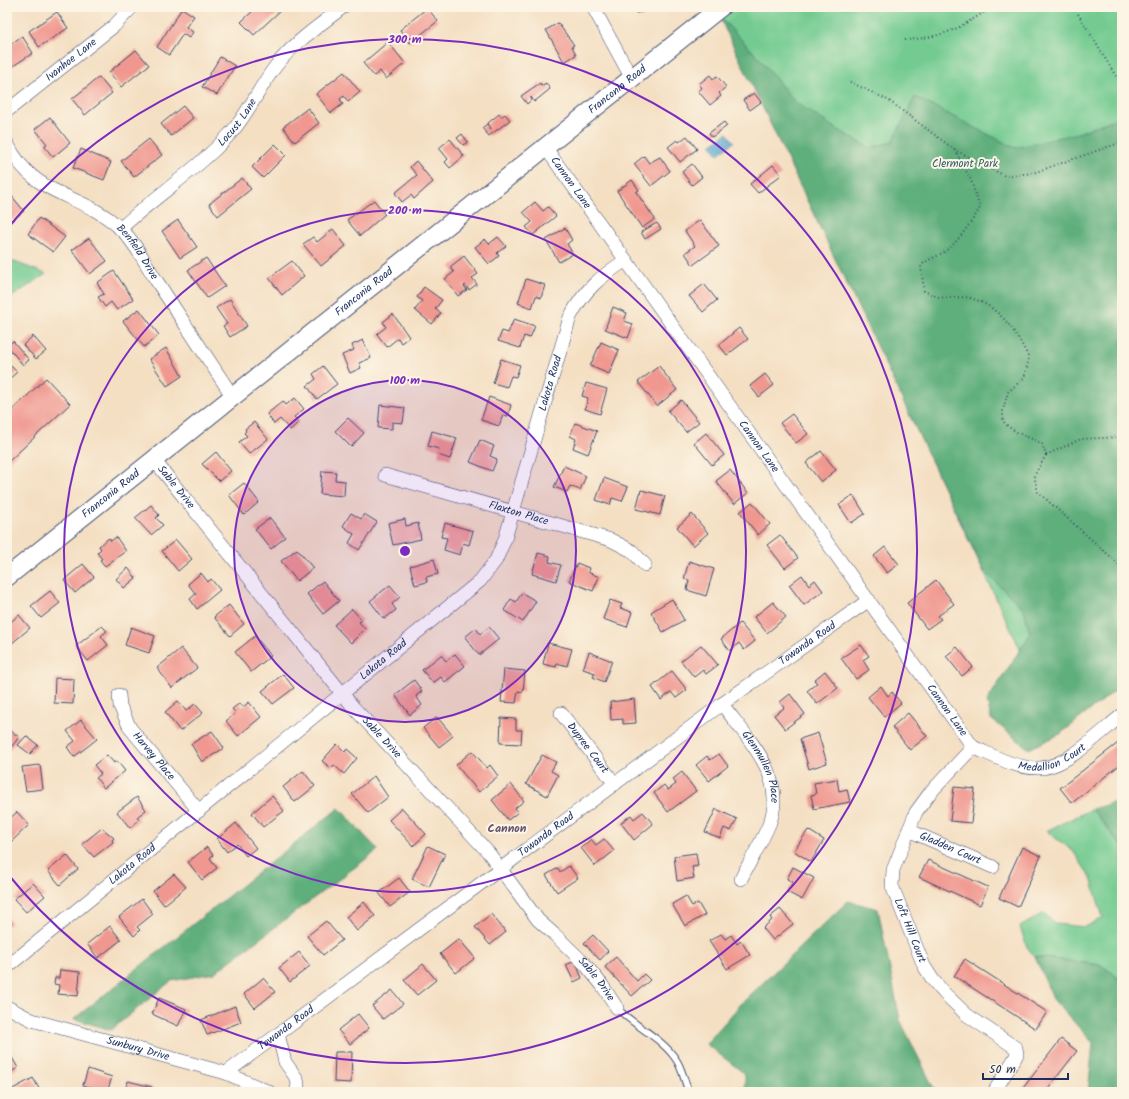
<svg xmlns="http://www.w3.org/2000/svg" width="1129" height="1099" font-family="Kalam,sans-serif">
<rect width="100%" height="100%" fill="#fcf5e5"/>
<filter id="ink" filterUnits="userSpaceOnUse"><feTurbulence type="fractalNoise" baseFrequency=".025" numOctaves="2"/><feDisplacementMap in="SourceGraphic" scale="8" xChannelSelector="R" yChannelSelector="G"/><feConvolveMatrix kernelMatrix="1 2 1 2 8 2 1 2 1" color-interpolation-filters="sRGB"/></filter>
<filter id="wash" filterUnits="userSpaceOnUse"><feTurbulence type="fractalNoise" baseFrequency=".012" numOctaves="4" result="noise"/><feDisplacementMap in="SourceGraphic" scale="16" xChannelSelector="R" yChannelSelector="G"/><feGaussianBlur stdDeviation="0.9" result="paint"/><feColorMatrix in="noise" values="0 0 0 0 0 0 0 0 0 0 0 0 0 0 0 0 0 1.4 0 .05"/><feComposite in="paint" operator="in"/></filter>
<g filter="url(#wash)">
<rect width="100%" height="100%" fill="#f4dfc3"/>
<path fill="#73cb91" stroke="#477d78" d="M 731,7 L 1122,7 L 1122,685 L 1060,734 L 783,146 L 719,16 Z
M 7,259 L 46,274 L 7,300 Z
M 1092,809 L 1122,847 L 1122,981 L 1101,965 L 1035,957 L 1027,947 L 1020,927 L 1044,913 L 1056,924 L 1085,927 L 1103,918 L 1091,878 L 1073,851 L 1046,831 Z"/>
<path fill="#5eaf7b" stroke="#3c6f6c" d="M 719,16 L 759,58 L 794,101 L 833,127 L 870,148 L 892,142 L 915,97 L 1015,148 L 1078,133 L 1122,116 L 1122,685 L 1060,734 L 1029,749 L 991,719 L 987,701 L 1030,634 L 1024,609 L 984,571 Z
M 1122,800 L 1122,847 L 1092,809 Z
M 339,808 L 378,850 L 214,973 L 171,981 L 111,1030 L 74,1019 Z
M 848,901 L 878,909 L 900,1020 L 933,1087 L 939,1092 L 745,1092 L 745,1074 L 706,1044 L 741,1004 Z
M 1035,957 L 1101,965 L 1122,981 L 1122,1092 L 1088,1092 L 1093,1043 L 1053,999 Z"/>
<path fill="#55a7d0" stroke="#386b97" d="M 727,133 L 734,142 L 718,154 L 711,145 Z"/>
<g id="blocks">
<path fill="#f09890" d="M 257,7 L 281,7 L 282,9 L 254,35 L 241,22 Z
M 629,7 L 643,7 L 643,12 L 636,13 L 635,10 L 630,11 Z
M 182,8 L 194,16 L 186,27 L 193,32 L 189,38 L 183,34 L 169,55 L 157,47 Z
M 427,8 L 438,21 L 410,43 L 400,30 Z
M 57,12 L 68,28 L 39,47 L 29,31 Z
M 558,23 L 574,45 L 572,46 L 576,55 L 564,62 L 546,30 Z
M 22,36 L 33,53 L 7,70 L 7,47 Z
M 388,42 L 405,63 L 386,79 L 380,71 L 374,76 L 363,63 Z
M 136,50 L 149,65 L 121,87 L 109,72 Z
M 220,57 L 235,66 L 217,95 L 202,87 Z
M 344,72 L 360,92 L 348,102 L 344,96 L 340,99 L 343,104 L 331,113 L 316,94 Z
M 710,75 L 713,79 L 717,76 L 726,87 L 719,93 L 721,96 L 710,105 L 698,91 L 702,88 L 699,84 Z
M 99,77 L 112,93 L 85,115 L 72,99 Z
M 540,83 L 541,86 L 546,83 L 550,89 L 534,102 L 531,97 L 531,100 L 527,104 L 521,96 Z
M 754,93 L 761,102 L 750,110 L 743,100 Z
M 183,106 L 193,118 L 171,136 L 161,124 Z
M 308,108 L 319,123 L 295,142 L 283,127 Z
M 499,114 L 501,117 L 505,114 L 510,120 L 489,136 L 482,128 L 487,124 L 491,129 L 488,123 Z
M 50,117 L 70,143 L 53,157 L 44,146 L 47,144 L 35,129 Z
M 724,122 L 727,126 L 712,137 L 709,133 Z
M 462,134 L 468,142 L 463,145 L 457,138 Z
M 687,136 L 697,149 L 680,162 L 668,147 L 677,140 L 679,142 Z
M 149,139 L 162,155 L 134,177 L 121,161 Z
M 450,139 L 464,156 L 450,168 L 445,162 L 448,159 L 439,148 Z
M 275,144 L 286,155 L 263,178 L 252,167 Z
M 81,149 L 111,162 L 104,180 L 73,168 Z
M 644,156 L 649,163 L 660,157 L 670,171 L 651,186 L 634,164 Z
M 416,161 L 433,182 L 414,199 L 411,195 L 402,202 L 395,193 L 417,175 L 410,167 Z
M 692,164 L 702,177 L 692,185 L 682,172 Z
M 773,165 L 781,175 L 758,193 L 750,184 Z
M 242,178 L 251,189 L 218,216 L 209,204 Z
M 632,180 L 639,190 L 636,192 L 655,219 L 642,228 L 617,191 Z
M 7,190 L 24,211 L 8,224 L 7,222 Z
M 374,200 L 385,214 L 360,236 L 347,220 Z
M 535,202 L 543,211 L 548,207 L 556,216 L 533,235 L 526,227 L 532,222 L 523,212 Z
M 39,218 L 65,237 L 53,252 L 28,234 Z
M 178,220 L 197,247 L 180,258 L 162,231 Z
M 700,220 L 719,246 L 693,265 L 685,253 L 695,246 L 685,231 Z
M 657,223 L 661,229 L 645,239 L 641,232 Z
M 565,228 L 572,240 L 567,244 L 573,254 L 559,262 L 546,240 Z
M 333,229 L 346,246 L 321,266 L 303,244 L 313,237 L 317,242 Z
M 498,237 L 506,246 L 497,253 L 499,256 L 489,264 L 475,247 L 485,239 L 489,244 Z
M 89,238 L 107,261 L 90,274 L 72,250 Z
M 464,256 L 478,274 L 472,278 L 477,284 L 469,290 L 465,285 L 464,286 L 467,290 L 458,296 L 445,279 L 454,272 L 450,267 Z
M 206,258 L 225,286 L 207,298 L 188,270 Z
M 292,261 L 304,276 L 282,295 L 269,278 Z
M 114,271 L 133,299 L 117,310 L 111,302 L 105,307 L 98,297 L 104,294 L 97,283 Z
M 526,279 L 545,285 L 541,298 L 536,296 L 532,308 L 518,303 Z
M 704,284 L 717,300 L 703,312 L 689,296 Z
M 424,287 L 442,300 L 435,309 L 441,313 L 432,324 L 415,310 L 422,301 L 417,297 Z
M 230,299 L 247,326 L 230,337 L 223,326 L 227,324 L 216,308 Z
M 613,307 L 627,313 L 624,321 L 633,324 L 628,338 L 605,329 Z
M 139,309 L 159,335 L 144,347 L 123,321 Z
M 393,314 L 409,337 L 401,343 L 398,338 L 387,347 L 377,334 L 386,327 L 383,322 Z
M 514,319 L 535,326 L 530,338 L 524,336 L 520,348 L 498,341 L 502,331 L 508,333 Z
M 739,328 L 748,339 L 727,355 L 719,345 Z
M 33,336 L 46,351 L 36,359 L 23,345 Z
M 363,340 L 371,358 L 359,363 L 361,368 L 350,373 L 342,355 L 354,350 L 352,345 Z
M 13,341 L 29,360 L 23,365 L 7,346 Z
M 601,342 L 619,350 L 609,374 L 590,366 Z
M 166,348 L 182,376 L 167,386 L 149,359 Z
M 501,359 L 520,365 L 516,377 L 511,376 L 507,387 L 493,383 Z
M 7,362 L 17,372 L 7,381 Z
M 323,366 L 337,384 L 317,399 L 307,386 L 316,379 L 313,374 Z
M 659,366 L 677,390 L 657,406 L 638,382 Z
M 765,374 L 774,385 L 759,397 L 750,386 Z
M 46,378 L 70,404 L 7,463 L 7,415 Z
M 586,383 L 607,389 L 600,414 L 585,409 L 588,398 L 582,396 Z
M 489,397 L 511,405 L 508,416 L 503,415 L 499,426 L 481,420 Z
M 295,398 L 304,409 L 294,417 L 299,422 L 290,430 L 280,419 L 274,424 L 267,414 L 283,401 L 286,405 Z
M 681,400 L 699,422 L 686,432 L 668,411 Z
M 380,405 L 405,408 L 403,423 L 392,422 L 392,429 L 378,428 Z
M 792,414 L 808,434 L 796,443 L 780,423 Z
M 348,418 L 364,433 L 351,447 L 335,431 Z
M 254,422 L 268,439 L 249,454 L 239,442 L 247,436 L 244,433 L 246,431 L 245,429 Z
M 575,423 L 597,431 L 588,454 L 573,448 L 576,439 L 570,436 Z
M 432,431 L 457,438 L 450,459 L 438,455 L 439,449 L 428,446 Z
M 706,433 L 724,455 L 712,465 L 694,443 Z
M 480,440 L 494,446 L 490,456 L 497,459 L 492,471 L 470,462 Z
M 821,451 L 836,470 L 821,482 L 806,463 Z
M 216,452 L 231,471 L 219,481 L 202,464 Z
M 564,466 L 586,476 L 580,490 L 570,486 L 567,492 L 554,487 Z
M 730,470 L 748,493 L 734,504 L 716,481 Z
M 322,471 L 336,472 L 335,480 L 345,481 L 344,496 L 320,494 Z
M 604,478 L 628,487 L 622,501 L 612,498 L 610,505 L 596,500 Z
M 244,483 L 259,502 L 244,515 L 229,495 Z
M 641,490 L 665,496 L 660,515 L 636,509 Z
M 853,495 L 865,514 L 851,523 L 839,505 Z
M 752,502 L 770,524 L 758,535 L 740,512 Z
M 151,505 L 159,515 L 156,518 L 163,525 L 151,535 L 135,518 Z
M 351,513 L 361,519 L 364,514 L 377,522 L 359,550 L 349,543 L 354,534 L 343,526 Z
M 692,514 L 708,533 L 693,546 L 677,527 Z
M 270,518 L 285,537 L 271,549 L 255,529 Z
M 405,519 L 406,526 L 418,523 L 421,539 L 393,545 L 388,523 Z
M 445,523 L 473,531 L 469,545 L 463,543 L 460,555 L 444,550 L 447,538 L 441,537 Z
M 780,535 L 798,558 L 785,568 L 767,545 Z
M 116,537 L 126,551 L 105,566 L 100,560 L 102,559 L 97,553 L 101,549 L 99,546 L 109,538 L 111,541 Z
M 176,540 L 192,559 L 178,571 L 162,551 Z
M 885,547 L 899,564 L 887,573 L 874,556 Z
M 297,549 L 313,568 L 297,581 L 281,561 Z
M 538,553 L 550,556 L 549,562 L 561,565 L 556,581 L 532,574 Z
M 434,559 L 438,574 L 426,577 L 427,582 L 415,585 L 410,566 Z
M 689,561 L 714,569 L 706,596 L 687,590 L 689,580 L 684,579 Z
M 577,563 L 589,568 L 588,572 L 599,577 L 593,591 L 569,581 Z
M 83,564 L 94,577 L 75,593 L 64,580 Z
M 128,568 L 136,578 L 124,588 L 116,579 Z
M 201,573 L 208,582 L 211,579 L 220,590 L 197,609 L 190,599 L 196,594 L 188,584 Z
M 802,575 L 809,585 L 815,580 L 823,591 L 804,605 L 789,585 Z
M 936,580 L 954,604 L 938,616 L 941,619 L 927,629 L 907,603 Z
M 323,581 L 339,601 L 323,614 L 307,594 Z
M 390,585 L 400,597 L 392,604 L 396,610 L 384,619 L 370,601 Z
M 50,591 L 60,603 L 41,618 L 31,606 Z
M 522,593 L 536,601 L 523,622 L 504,610 L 511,599 L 516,602 Z
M 672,599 L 684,620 L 663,632 L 651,612 Z
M 610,600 L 622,604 L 620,608 L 632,612 L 627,627 L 603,619 Z
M 773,602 L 786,617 L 767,633 L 754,617 Z
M 229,605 L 244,624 L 230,636 L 214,617 Z
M 352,609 L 362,620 L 359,622 L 365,629 L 351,643 L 334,625 Z
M 19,615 L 30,628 L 11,644 L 7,639 L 7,625 Z
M 740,623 L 755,641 L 744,650 L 739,643 L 730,651 L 721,639 Z
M 102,626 L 107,631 L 101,636 L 108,645 L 88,661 L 76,646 Z
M 131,627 L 155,636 L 149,653 L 125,645 Z
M 489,627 L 499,639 L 479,655 L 465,637 L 476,628 L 480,634 Z
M 255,636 L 271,656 L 251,672 L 235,652 Z
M 548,643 L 572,649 L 567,666 L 557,663 L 556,667 L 543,664 Z
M 701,645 L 718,665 L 706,674 L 703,670 L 694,677 L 681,661 Z
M 861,645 L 869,656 L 863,660 L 869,670 L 856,679 L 841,658 Z
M 957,647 L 973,667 L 962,676 L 946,656 Z
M 181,648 L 197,668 L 172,688 L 157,668 Z
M 589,652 L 612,661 L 604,682 L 593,677 L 595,673 L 583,669 Z
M 455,654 L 465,666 L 445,682 L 441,677 L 433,683 L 422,670 L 441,655 L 446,661 Z
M 504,669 L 525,671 L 523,692 L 518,691 L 516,703 L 501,702 Z
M 672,671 L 687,690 L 676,698 L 671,692 L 661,700 L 652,687 Z
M 825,671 L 838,688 L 817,704 L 807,691 L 817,683 L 814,680 Z
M 283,674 L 294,688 L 273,704 L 262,691 Z
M 55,678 L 74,679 L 73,704 L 54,703 Z
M 414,680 L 422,691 L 416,696 L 422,705 L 410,715 L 395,695 Z
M 881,686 L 888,696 L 892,692 L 901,703 L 884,717 L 868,697 Z
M 790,694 L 805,714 L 785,729 L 774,715 L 784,708 L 780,702 Z
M 634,699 L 636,723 L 623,724 L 623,719 L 611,720 L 610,702 Z
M 178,701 L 186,711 L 195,704 L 203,713 L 180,731 L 165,712 Z
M 249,702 L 261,717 L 238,736 L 226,721 L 236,713 L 232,709 L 240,703 L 243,707 Z
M 908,713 L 927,736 L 910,750 L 892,727 Z
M 437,717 L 453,736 L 439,747 L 423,728 Z
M 501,718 L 516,719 L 516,730 L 522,730 L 521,744 L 500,743 Z
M 81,720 L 97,739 L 74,757 L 67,747 L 75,741 L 67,731 Z
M 7,728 L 19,737 L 7,753 Z
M 212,731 L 224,748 L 202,762 L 191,744 Z
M 818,733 L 827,763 L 809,769 L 800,739 Z
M 26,736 L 38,745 L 30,754 L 18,745 Z
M 1122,740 L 1122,763 L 1072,803 L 1060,788 Z
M 337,744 L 345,752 L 347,749 L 357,758 L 344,774 L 334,765 L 331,768 L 322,761 Z
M 472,751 L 487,768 L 490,765 L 498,776 L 479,792 L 456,765 Z
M 719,754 L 728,766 L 709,781 L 696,765 L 707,756 L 710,760 Z
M 107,755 L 114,763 L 117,761 L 125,771 L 104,788 L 96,778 L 101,774 L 94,765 Z
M 542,755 L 556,762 L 551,771 L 558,775 L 547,796 L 526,784 Z
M 40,765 L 43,789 L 26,791 L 22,767 Z
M 303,771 L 315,786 L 295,802 L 283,787 Z
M 682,772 L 696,791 L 668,812 L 654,793 L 664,785 L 668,790 L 676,784 L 673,779 Z
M 374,776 L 388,797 L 368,813 L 352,794 Z
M 837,779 L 839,791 L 847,789 L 850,802 L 814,809 L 811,795 L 816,794 L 814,783 Z
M 511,784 L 524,801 L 515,808 L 518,812 L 508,820 L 492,800 Z
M 954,787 L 975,789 L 971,823 L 950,821 Z
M 272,796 L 284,811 L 263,827 L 252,813 Z
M 137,797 L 146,810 L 137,817 L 139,820 L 130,828 L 117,812 Z
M 402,808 L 426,834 L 413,846 L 389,820 Z
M 716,809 L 737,819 L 731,831 L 724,828 L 720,838 L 705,832 Z
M 17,812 L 29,825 L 11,842 L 7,838 L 7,821 Z
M 643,812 L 653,824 L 634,840 L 621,823 L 631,815 L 634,819 Z
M 236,823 L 256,848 L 246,856 L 237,844 L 227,852 L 217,839 Z
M 102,828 L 114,838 L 112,840 L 113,842 L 94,857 L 82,844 Z
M 808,830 L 824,840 L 811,862 L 794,851 Z
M 591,839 L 596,845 L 604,839 L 614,851 L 595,866 L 581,848 Z
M 428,846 L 445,854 L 429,887 L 412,879 Z
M 207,847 L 213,855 L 210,858 L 217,868 L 202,880 L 188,862 Z
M 1022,847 L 1041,856 L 1018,907 L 999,898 Z
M 696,853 L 698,866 L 692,867 L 694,878 L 677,881 L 674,856 Z
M 67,855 L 78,869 L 60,885 L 48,871 Z
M 928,860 L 988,887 L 980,905 L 919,877 Z
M 569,866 L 578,878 L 557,892 L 546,875 L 558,868 L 560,872 Z
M 793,867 L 814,878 L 802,900 L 787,892 L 793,882 L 787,879 Z
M 174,874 L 186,887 L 164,905 L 153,891 Z
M 399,878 L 410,892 L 390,907 L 379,893 Z
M 33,883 L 45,896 L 26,912 L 14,899 Z
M 686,896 L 692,906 L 698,903 L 705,915 L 685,926 L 672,904 Z
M 142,899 L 153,914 L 137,927 L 140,930 L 134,936 L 119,917 Z
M 364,902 L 375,916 L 357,931 L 346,917 Z
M 780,909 L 793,924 L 773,940 L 763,928 L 772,920 L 770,917 Z
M 491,914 L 506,932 L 490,945 L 475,927 Z
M 7,917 L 12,923 L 7,927 Z
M 326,921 L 342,940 L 323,955 L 307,936 Z
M 110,926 L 121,940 L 98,958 L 87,944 Z
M 721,934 L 725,939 L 731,935 L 737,944 L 741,941 L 750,955 L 727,969 L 709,941 Z
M 593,935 L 608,951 L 600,960 L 584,943 Z
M 459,939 L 475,958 L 456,973 L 440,954 Z
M 299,952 L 310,966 L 290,982 L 279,968 Z
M 616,957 L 637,981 L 644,974 L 650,980 L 632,996 L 605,967 Z
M 965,959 L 1047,1012 L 1036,1029 L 954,976 Z
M 575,961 L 582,978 L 574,982 L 566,965 Z
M 423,964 L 436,980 L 417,995 L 404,980 Z
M 60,970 L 80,972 L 78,996 L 58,994 L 59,985 L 54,984 L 55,978 L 59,978 Z
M 263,978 L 275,992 L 255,1008 L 244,994 Z
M 392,990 L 403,1004 L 383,1019 L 372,1006 Z
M 159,998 L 186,1009 L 178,1026 L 152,1014 Z
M 235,1006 L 241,1022 L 207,1035 L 201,1020 Z
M 358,1014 L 369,1028 L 350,1044 L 338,1030 Z
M 1061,1039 L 1077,1051 L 1045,1092 L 1020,1092 Z
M 7,1049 L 18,1068 L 7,1074 Z
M 335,1052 L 352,1052 L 351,1083 L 334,1082 Z
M 88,1069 L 112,1077 L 107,1092 L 83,1085 Z
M 33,1078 L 41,1092 L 12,1092 L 11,1090 Z
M 128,1081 L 152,1087 L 151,1092 L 125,1092 Z"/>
</g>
</g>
<g filter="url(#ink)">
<use href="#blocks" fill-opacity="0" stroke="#3c496d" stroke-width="1"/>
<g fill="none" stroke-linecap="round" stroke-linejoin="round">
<g stroke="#3c496d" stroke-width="8">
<path id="lane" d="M 617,1008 C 635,1027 663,1038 677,1061 C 683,1071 684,1081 689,1092"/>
</g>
<g stroke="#3c496d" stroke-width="14">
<g id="street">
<path d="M 593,7 L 631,77"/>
<path id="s1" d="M 7,111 L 114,26 L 132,7"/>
<path id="s2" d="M 7,143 C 35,200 80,191 120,228 C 136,243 146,265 158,283 C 183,321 208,359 233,397"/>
<path id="s3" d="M 545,147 L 973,747 C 994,756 1016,769 1040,768 C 1067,767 1101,732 1122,715"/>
<path id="s4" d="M 120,229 C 155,196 197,170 229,135 C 248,115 258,89 275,67 C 293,43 319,26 343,7"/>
<path id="s5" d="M 154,460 L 354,708 L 488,852 L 538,920 L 555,935 L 584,963 L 602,985 L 617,1008"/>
<path id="s6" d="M 385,475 L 611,540 L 632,551 L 645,565"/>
<path id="s7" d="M 119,695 L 120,706 L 130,728 L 199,811"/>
<path id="s8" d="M 722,704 C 747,738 787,776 770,822 C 762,842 750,861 741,879"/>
<path id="s9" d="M 561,713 L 615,784"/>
<path id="s10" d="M 973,747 L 930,793 L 916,812 L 893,870 L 892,886 L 924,966 L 933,980 L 945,994 L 967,1015 L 1016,1048 L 1017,1054 L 1015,1058 L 994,1092"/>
<path id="s11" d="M 908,830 L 993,867"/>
<path id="s12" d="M 7,967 L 480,581 L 496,560 L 505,539 L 570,317 C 585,289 600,277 626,260"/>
<path id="s13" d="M 7,1007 L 32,1020 L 226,1073 L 269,1092"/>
<path d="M 278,1034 L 285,1062 L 297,1079 L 298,1085 L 296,1092"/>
<path id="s14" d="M 226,1073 L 722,704 L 869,600"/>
</g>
</g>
<g stroke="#3c496d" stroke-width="20">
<g id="secondary">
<path id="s15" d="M 7,577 L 721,7"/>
</g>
</g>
<path stroke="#3c496d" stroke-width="2" stroke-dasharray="1 3" stroke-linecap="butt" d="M 1074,7 L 1117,78 L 1122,81
M 905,40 C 946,37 958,29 992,7
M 850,82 L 888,100 L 955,150 L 1005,176 L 1033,173 L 1122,142
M 955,150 L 971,180 L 980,208 C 971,222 957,245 942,253 C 935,258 927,259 921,266 L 924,291 C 929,293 934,296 939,297 C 949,299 960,296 970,298 C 1000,306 1016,332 1029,358 L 1024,378 L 1008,392 L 1003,410 L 1003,421 C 1013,434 1029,436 1042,444 L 1046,455 L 1034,476 L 1038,492 L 1122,567
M 1046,455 L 1081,439 L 1122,437"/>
<use href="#lane" stroke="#fff" stroke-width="6"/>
<use href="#street" stroke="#fff" stroke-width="13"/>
<use href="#secondary" stroke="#fff" stroke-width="18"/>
</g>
</g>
<circle cx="405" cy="551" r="171" fill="#7b2cbf" fill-opacity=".12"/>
<g fill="none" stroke="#7b2cbf" stroke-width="2">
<circle cx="405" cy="551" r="171"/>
<circle cx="405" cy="551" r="341"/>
<path d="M7 229A512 512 0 1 1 7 873"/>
</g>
<g text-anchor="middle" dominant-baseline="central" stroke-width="4" stroke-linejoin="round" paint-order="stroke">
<g font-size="11" fill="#1b2f5e" stroke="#fcf5e5">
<text stroke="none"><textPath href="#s1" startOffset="82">Ivanhoe Lane</textPath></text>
<text stroke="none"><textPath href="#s15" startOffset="781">Franconia Road</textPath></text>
<text stroke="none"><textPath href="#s4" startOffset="159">Locust Lane</textPath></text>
<text stroke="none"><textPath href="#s3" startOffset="44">Cannon Lane</textPath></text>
<text stroke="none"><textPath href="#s2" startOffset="174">Benfield Drive</textPath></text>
<text stroke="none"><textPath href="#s15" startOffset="457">Franconia Road</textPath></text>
<text stroke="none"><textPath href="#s12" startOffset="822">Lakota Road</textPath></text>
<text stroke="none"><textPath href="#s3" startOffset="368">Cannon Lane</textPath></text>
<text stroke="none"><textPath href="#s5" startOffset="35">Sable Drive</textPath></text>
<text stroke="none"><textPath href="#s15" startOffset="133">Franconia Road</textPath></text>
<text stroke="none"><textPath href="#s6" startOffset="139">Flaxton Place</textPath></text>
<text stroke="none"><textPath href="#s14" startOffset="723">Towanda Road</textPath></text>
<text stroke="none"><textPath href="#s12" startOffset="486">Lakota Road</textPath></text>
<text stroke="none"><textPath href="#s3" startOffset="692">Cannon Lane</textPath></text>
<text stroke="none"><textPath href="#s5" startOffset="359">Sable Drive</textPath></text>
<text stroke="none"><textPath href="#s9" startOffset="44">Dupree Court</textPath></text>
<text stroke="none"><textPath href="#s3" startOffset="822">Medallion Court</textPath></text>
<text stroke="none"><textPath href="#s7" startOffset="72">Harvey Place</textPath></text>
<text stroke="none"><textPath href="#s8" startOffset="75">Glenmullen Place</textPath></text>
<text stroke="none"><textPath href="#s14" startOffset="399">Towanda Road</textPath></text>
<text stroke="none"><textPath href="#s11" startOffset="46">Gladden Court</textPath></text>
<text stroke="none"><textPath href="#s12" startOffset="162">Lakota Road</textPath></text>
<text stroke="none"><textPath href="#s10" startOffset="213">Loft Hill Court</textPath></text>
<text stroke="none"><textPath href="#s5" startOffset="683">Sable Drive</textPath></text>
<text stroke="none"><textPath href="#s14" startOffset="75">Towanda Road</textPath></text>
<text stroke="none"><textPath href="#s13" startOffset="138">Sunbury Drive</textPath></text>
</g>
<g font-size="11" fill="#355e6d" stroke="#fcf5e5">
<text x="965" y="164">Clermont Park</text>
</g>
<g font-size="12" font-weight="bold" fill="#665470" stroke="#fcf5e5">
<text x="507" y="828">Cannon</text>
</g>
</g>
<circle cx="405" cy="551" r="6" fill="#7b2cbf" stroke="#fcf5e5" stroke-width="2"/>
<g font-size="12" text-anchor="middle" font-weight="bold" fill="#7b2cbf" stroke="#fcf5e5" stroke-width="4" stroke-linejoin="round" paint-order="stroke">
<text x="405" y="43">300 m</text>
<text x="405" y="214">200 m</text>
<text x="405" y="384">100 m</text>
</g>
<rect width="1129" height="1099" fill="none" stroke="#fcf5e5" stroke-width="24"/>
<path d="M983 1073v6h85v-6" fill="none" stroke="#1b2f5e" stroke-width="2"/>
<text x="989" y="1073" font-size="12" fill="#1b2f5e" stroke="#fcf5e5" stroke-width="3" paint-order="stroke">50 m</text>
</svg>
